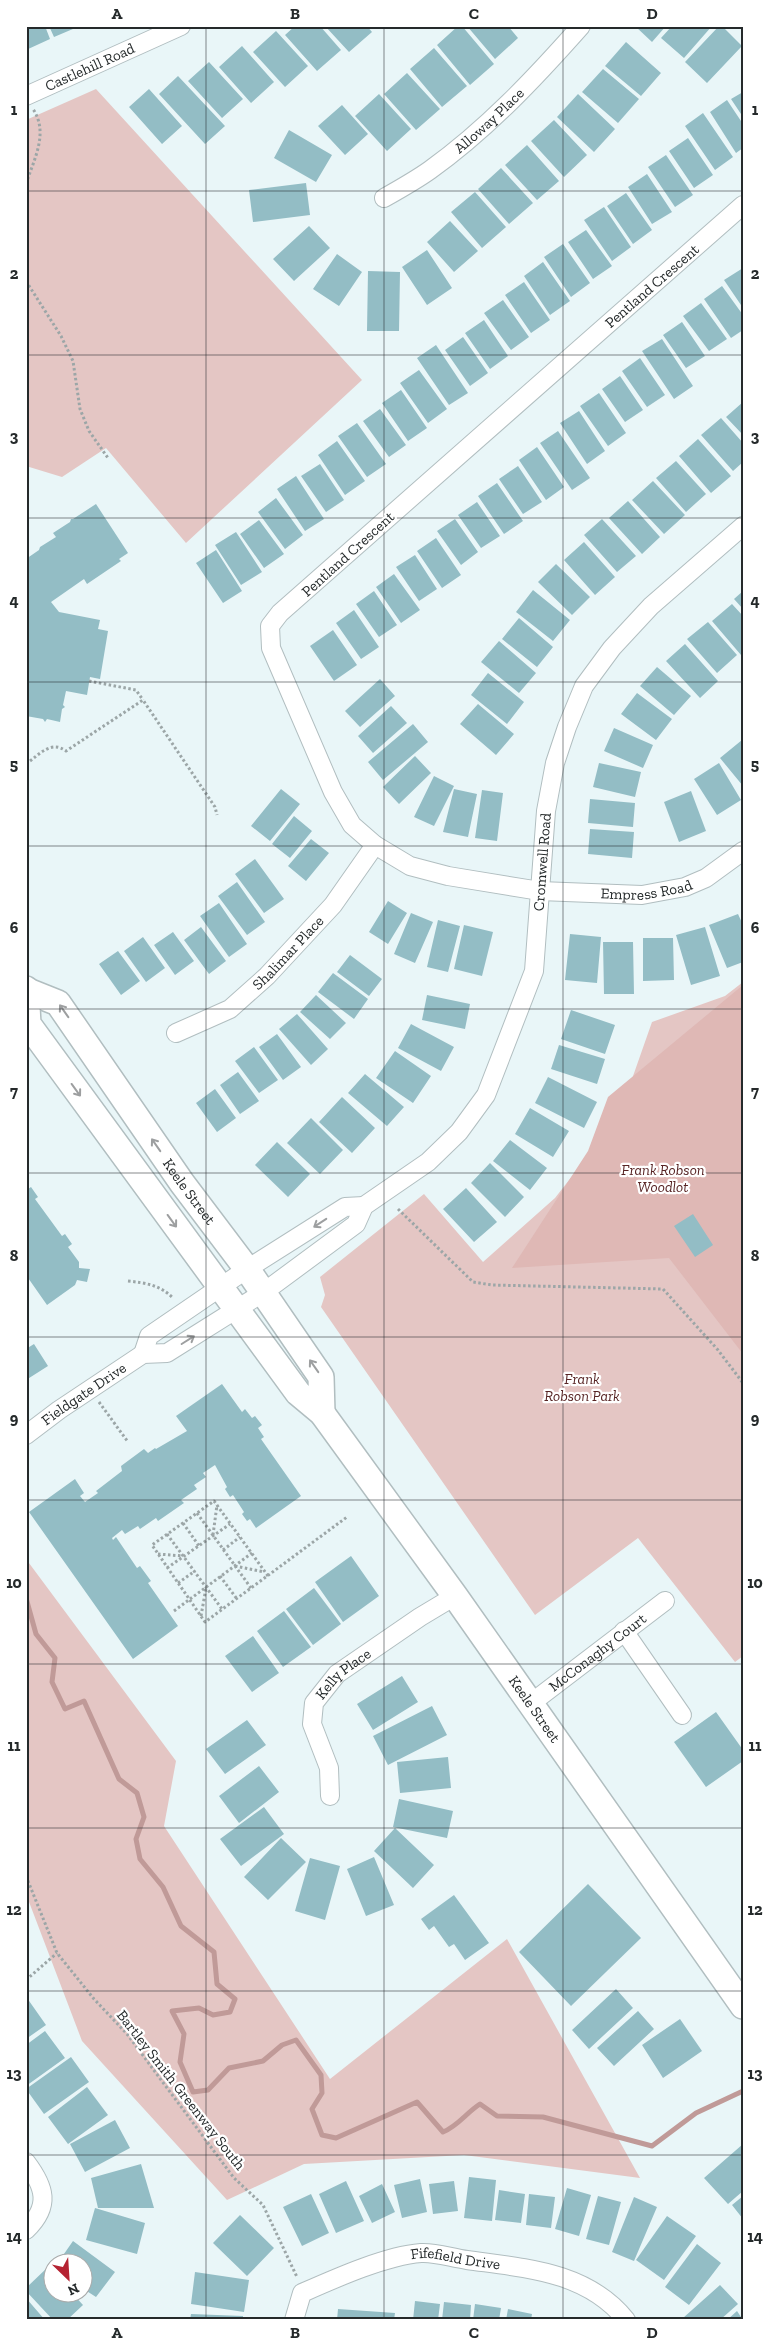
<svg xmlns="http://www.w3.org/2000/svg" width="769" height="2346" font-family="'Zilla Slab',serif">
<rect width="100%" height="100%" fill="#e9f6f8"/>
<path fill="#e4c6c4" d="M 96,89 L 362,380 L 186,543 L 106,448 L 62,477 L 26,466 L 26,120 Z
M 743,982 L 743,1656 L 735,1662 L 638,1538 L 535,1615 L 321,1307 L 325,1295 L 320,1277 L 424,1194 L 483,1262 L 555,1198 L 619,1116 L 652,1022 L 725,996 Z
M 26,1559 L 176,1761 L 164,1826 L 330,2079 L 507,1939 L 640,2178 L 464,2155 L 304,2164 L 227,2200 L 82,2041 L 26,1894 Z"/>
<path fill="#dfb8b5" d="M 743,985 L 743,1354 L 669,1258 L 512,1268 L 588,1151 L 608,1097 Z"/>
<g fill="none" stroke-linecap="round" stroke-linejoin="round">
<path stroke="#c09a98" stroke-width="5" d="M 26,1598 L 36,1634 L 55,1658 L 52,1682 L 65,1709 L 84,1701 L 119,1779 L 137,1793 L 144,1817 L 136,1839 L 140,1859 L 163,1887 L 181,1926 L 214,1952 L 217,1984 L 235,1999 L 230,2012 L 213,2015 L 199,2008 L 172,2011 L 184,2034 L 180,2062 L 193,2092 L 208,2090 L 229,2068 L 263,2061 L 282,2045 L 296,2040 L 321,2075 L 322,2093 L 312,2109 L 322,2135 L 336,2138 L 417,2102 L 443,2132 C 458,2126 466,2113 480,2104 L 497,2116 L 543,2117 L 652,2146 L 696,2113 L 743,2091"/>
</g>
<path fill="#93bdc5" d="M 26,26 L 45,26 L 50,39 L 26,50 Z
M 49,26 L 80,26 L 54,37 Z
M 295,26 L 320,26 L 341,50 L 317,71 L 285,35 Z
M 325,26 L 367,26 L 372,32 L 349,52 Z
M 458,26 L 462,26 L 494,64 L 470,85 L 437,45 Z
M 467,26 L 508,26 L 518,38 L 495,59 Z
M 635,26 L 666,26 L 652,42 Z
M 672,26 L 712,26 L 684,58 L 661,38 Z
M 719,26 L 722,26 L 742,46 L 707,83 L 685,62 Z
M 276,31 L 308,66 L 285,87 L 253,52 Z
M 626,42 L 661,73 L 641,96 L 605,66 Z
M 242,46 L 274,82 L 251,103 L 219,67 Z
M 434,48 L 467,86 L 442,107 L 410,69 Z
M 209,62 L 243,99 L 222,118 L 188,81 Z
M 603,69 L 639,99 L 618,123 L 582,92 Z
M 407,73 L 440,109 L 416,130 L 384,94 Z
M 178,76 L 225,126 L 205,144 L 159,94 Z
M 149,89 L 182,126 L 162,144 L 129,107 Z
M 743,92 L 743,117 L 731,99 Z
M 379,94 L 411,129 L 387,151 L 355,116 Z
M 578,94 L 615,129 L 594,152 L 557,117 Z
M 727,100 L 743,124 L 743,148 L 736,153 L 710,112 Z
M 342,105 L 368,134 L 345,155 L 318,126 Z
M 703,113 L 733,157 L 715,170 L 685,126 Z
M 554,120 L 587,155 L 564,177 L 531,141 Z
M 289,130 L 332,155 L 316,182 L 274,158 Z
M 688,138 L 713,175 L 694,188 L 669,151 Z
M 527,145 L 559,181 L 537,200 L 505,165 Z
M 666,155 L 693,195 L 675,207 L 648,167 Z
M 501,168 L 533,203 L 509,224 L 478,189 Z
M 647,174 L 672,212 L 652,224 L 628,187 Z
M 306,183 L 310,215 L 253,222 L 249,190 Z
M 475,192 L 506,227 L 482,248 L 451,212 Z
M 626,193 L 652,230 L 633,244 L 607,206 Z
M 604,207 L 631,247 L 612,261 L 584,220 Z
M 450,221 L 478,251 L 454,272 L 427,242 Z
M 309,226 L 330,248 L 294,281 L 273,259 Z
M 586,230 L 612,266 L 593,279 L 568,242 Z
M 563,244 L 590,283 L 571,297 L 544,257 Z
M 427,250 L 452,288 L 427,305 L 402,267 Z
M 337,254 L 362,272 L 339,306 L 313,289 Z
M 543,262 L 570,301 L 550,315 L 524,276 Z
M 743,268 L 743,308 L 724,280 Z
M 368,271 L 400,272 L 399,331 L 367,331 Z
M 524,282 L 550,320 L 531,333 L 505,295 Z
M 722,286 L 743,315 L 743,330 L 731,338 L 704,299 Z
M 503,300 L 529,337 L 511,350 L 484,313 Z
M 701,303 L 727,339 L 709,351 L 683,316 Z
M 484,320 L 508,356 L 490,369 L 465,333 Z
M 682,322 L 705,356 L 686,368 L 663,335 Z
M 463,337 L 488,373 L 470,386 L 445,350 Z
M 662,339 L 693,386 L 674,399 L 642,351 Z
M 436,345 L 468,393 L 449,405 L 417,358 Z
M 640,358 L 665,395 L 647,407 L 622,371 Z
M 419,370 L 447,409 L 428,423 L 400,383 Z
M 620,376 L 643,410 L 625,422 L 602,389 Z
M 401,390 L 427,428 L 408,441 L 382,403 Z
M 599,393 L 626,433 L 608,446 L 580,406 Z
M 743,402 L 743,435 L 726,417 Z
M 380,409 L 406,445 L 389,457 L 363,421 Z
M 579,411 L 605,451 L 587,464 L 560,423 Z
M 721,418 L 743,443 L 743,462 L 733,471 L 701,435 Z
M 357,423 L 386,464 L 367,477 L 338,436 Z
M 558,431 L 590,478 L 572,490 L 540,443 Z
M 698,439 L 731,476 L 711,493 L 679,456 Z
M 337,441 L 365,481 L 345,495 L 318,455 Z
M 537,447 L 564,487 L 546,500 L 519,460 Z
M 676,461 L 706,494 L 686,512 L 656,478 Z
M 320,464 L 344,500 L 326,512 L 301,476 Z
M 518,466 L 542,502 L 523,514 L 499,479 Z
M 296,476 L 324,519 L 305,531 L 277,489 Z
M 653,481 L 685,515 L 664,534 L 632,500 Z
M 497,483 L 523,521 L 504,534 L 478,496 Z
M 276,498 L 303,535 L 285,549 L 258,512 Z
M 628,501 L 660,537 L 642,554 L 609,518 Z
M 477,502 L 500,536 L 481,548 L 458,515 Z
M 96,504 L 128,553 L 119,559 L 121,561 L 87,584 L 84,579 L 51,602 L 59,612 L 100,620 L 98,629 L 108,631 L 100,679 L 90,677 L 87,695 L 66,691 L 63,705 L 65,707 L 62,709 L 60,722 L 47,719 L 45,722 L 43,719 L 26,716 L 26,559 L 39,550 L 40,547 L 56,537 L 53,533 L 70,522 L 71,519 L 73,519 Z
M 455,519 L 478,552 L 461,565 L 437,531 Z
M 602,519 L 636,556 L 617,572 L 584,535 Z
M 259,520 L 284,554 L 264,568 L 240,534 Z
M 236,532 L 262,572 L 241,585 L 215,545 Z
M 436,538 L 461,575 L 442,588 L 417,551 Z
M 584,542 L 615,577 L 595,595 L 564,560 Z
M 216,550 L 242,591 L 223,603 L 196,563 Z
M 415,555 L 437,589 L 419,601 L 396,567 Z
M 556,564 L 590,597 L 572,615 L 538,582 Z
M 394,574 L 420,610 L 401,623 L 376,587 Z
M 533,590 L 570,620 L 553,641 L 516,612 Z
M 374,591 L 397,625 L 379,637 L 356,604 Z
M 743,591 L 743,609 L 734,599 Z
M 732,604 L 743,616 L 741,655 L 712,621 Z
M 354,610 L 379,647 L 361,659 L 336,623 Z
M 519,618 L 553,647 L 537,667 L 502,639 Z
M 708,622 L 737,655 L 717,673 L 687,639 Z
M 333,630 L 357,665 L 334,681 L 310,646 Z
M 499,641 L 536,673 L 519,693 L 481,662 Z
M 685,644 L 718,681 L 700,698 L 666,661 Z
M 657,667 L 691,696 L 674,715 L 640,686 Z
M 488,673 L 524,702 L 507,724 L 471,695 Z
M 380,679 L 395,696 L 360,727 L 345,711 Z
M 637,693 L 672,719 L 656,740 L 621,714 Z
M 478,704 L 514,734 L 496,755 L 460,724 Z
M 391,706 L 407,723 L 373,753 L 358,736 Z
M 413,724 L 428,742 L 383,780 L 368,762 Z
M 614,728 L 653,745 L 643,768 L 604,751 Z
M 742,740 L 743,742 L 743,786 L 720,758 Z
M 415,756 L 431,773 L 399,804 L 383,787 Z
M 599,763 L 641,772 L 635,797 L 593,787 Z
M 719,763 L 741,800 L 717,815 L 694,779 Z
M 434,776 L 454,786 L 434,826 L 414,817 Z
M 281,789 L 300,804 L 270,841 L 251,826 Z
M 454,789 L 477,794 L 468,837 L 443,832 Z
M 482,790 L 503,793 L 497,841 L 475,838 Z
M 691,791 L 706,831 L 679,842 L 664,802 Z
M 590,799 L 635,803 L 633,827 L 588,823 Z
M 294,816 L 312,831 L 290,858 L 272,844 Z
M 590,829 L 634,832 L 632,858 L 588,854 Z
M 311,839 L 329,853 L 306,881 L 288,866 Z
M 255,859 L 284,899 L 264,913 L 235,874 Z
M 237,882 L 265,922 L 247,935 L 218,896 Z
M 388,901 L 407,913 L 388,944 L 369,932 Z
M 219,903 L 247,944 L 229,957 L 200,916 Z
M 411,913 L 433,922 L 415,963 L 394,954 Z
M 738,914 L 743,925 L 743,962 L 727,968 L 709,925 Z
M 438,920 L 460,926 L 448,972 L 427,967 Z
M 464,925 L 493,932 L 482,976 L 454,969 Z
M 201,927 L 226,961 L 209,974 L 184,940 Z
M 705,927 L 720,976 L 691,985 L 676,935 Z
M 173,932 L 194,961 L 175,975 L 154,945 Z
M 570,934 L 601,937 L 597,983 L 565,980 Z
M 143,937 L 165,968 L 146,982 L 124,951 Z
M 643,938 L 673,938 L 674,980 L 643,981 Z
M 603,942 L 633,942 L 634,994 L 604,994 Z
M 118,951 L 140,981 L 121,995 L 99,964 Z
M 350,955 L 382,979 L 369,996 L 337,972 Z
M 333,973 L 368,999 L 354,1019 L 318,992 Z
M 316,995 L 346,1023 L 330,1039 L 300,1012 Z
M 427,995 L 470,1004 L 465,1029 L 422,1020 Z
M 571,1010 L 615,1025 L 605,1054 L 561,1039 Z
M 297,1014 L 328,1049 L 311,1065 L 279,1029 Z
M 411,1024 L 454,1047 L 441,1071 L 398,1048 Z
M 277,1034 L 301,1067 L 283,1080 L 259,1047 Z
M 559,1045 L 605,1059 L 597,1084 L 551,1069 Z
M 254,1047 L 278,1080 L 259,1093 L 235,1061 Z
M 395,1051 L 431,1076 L 413,1103 L 376,1078 Z
M 238,1072 L 259,1101 L 240,1114 L 220,1085 Z
M 365,1074 L 404,1107 L 387,1126 L 348,1093 Z
M 548,1077 L 597,1102 L 584,1128 L 535,1103 Z
M 215,1089 L 236,1118 L 217,1132 L 196,1103 Z
M 342,1097 L 375,1128 L 352,1153 L 319,1122 Z
M 530,1108 L 569,1131 L 553,1157 L 515,1134 Z
M 311,1118 L 343,1150 L 320,1174 L 287,1143 Z
M 510,1140 L 547,1168 L 530,1190 L 493,1161 Z
M 277,1142 L 310,1174 L 288,1197 L 255,1165 Z
M 490,1163 L 524,1197 L 505,1217 L 471,1183 Z
M 26,1187 L 28,1189 L 31,1187 L 38,1197 L 35,1199 L 62,1236 L 65,1234 L 72,1244 L 68,1247 L 79,1262 L 79,1268 L 90,1269 L 87,1282 L 77,1280 L 75,1285 L 47,1305 L 26,1275 Z
M 466,1188 L 497,1222 L 474,1242 L 443,1209 Z
M 693,1214 L 713,1245 L 695,1257 L 674,1226 Z
M 34,1344 L 48,1366 L 26,1380 L 26,1349 Z
M 222,1384 L 242,1412 L 245,1409 L 252,1418 L 255,1416 L 262,1425 L 258,1428 L 264,1437 L 261,1439 L 301,1496 L 256,1528 L 250,1519 L 247,1521 L 242,1514 L 244,1512 L 233,1495 L 230,1497 L 225,1489 L 227,1487 L 215,1465 L 203,1473 L 206,1477 L 194,1485 L 197,1489 L 181,1500 L 184,1503 L 158,1521 L 156,1518 L 140,1529 L 138,1526 L 125,1534 L 122,1530 L 112,1538 L 113,1540 L 116,1537 L 137,1568 L 140,1566 L 151,1581 L 148,1583 L 178,1626 L 133,1659 L 29,1512 L 75,1479 L 84,1493 L 80,1496 L 85,1502 L 98,1493 L 96,1491 L 122,1471 L 121,1466 L 144,1449 L 148,1453 L 155,1448 L 156,1449 L 187,1431 L 176,1416 Z
M 351,1556 L 379,1596 L 343,1622 L 315,1582 Z
M 314,1588 L 341,1624 L 313,1645 L 286,1609 Z
M 284,1611 L 311,1647 L 283,1667 L 257,1631 Z
M 253,1636 L 279,1673 L 252,1692 L 225,1656 Z
M 402,1676 L 418,1702 L 373,1730 L 357,1704 Z
M 432,1706 L 447,1735 L 388,1765 L 373,1736 Z
M 716,1712 L 743,1750 L 743,1761 L 706,1787 L 674,1742 Z
M 247,1720 L 266,1745 L 225,1774 L 206,1749 Z
M 448,1757 L 451,1788 L 400,1793 L 397,1762 Z
M 259,1766 L 279,1792 L 239,1823 L 219,1796 Z
M 399,1799 L 453,1811 L 447,1838 L 393,1827 Z
M 264,1807 L 284,1834 L 241,1866 L 220,1839 Z
M 395,1828 L 434,1865 L 413,1888 L 374,1851 Z
M 281,1838 L 306,1862 L 268,1900 L 244,1877 Z
M 374,1857 L 394,1905 L 366,1916 L 347,1869 Z
M 310,1858 L 340,1866 L 325,1920 L 295,1911 Z
M 588,1884 L 641,1938 L 571,2006 L 519,1952 Z
M 454,1895 L 489,1943 L 465,1960 L 454,1944 L 449,1947 L 434,1926 L 429,1930 L 421,1919 Z
M 616,1989 L 633,2008 L 589,2049 L 572,2030 Z
M 27,1998 L 46,2025 L 26,2039 L 26,1999 Z
M 638,2011 L 654,2029 L 614,2066 L 597,2048 Z
M 680,2019 L 702,2051 L 663,2078 L 642,2045 Z
M 45,2031 L 65,2058 L 26,2086 L 26,2045 Z
M 71,2057 L 89,2082 L 44,2114 L 26,2089 Z
M 87,2087 L 108,2115 L 68,2144 L 48,2117 Z
M 115,2120 L 130,2148 L 85,2172 L 70,2144 Z
M 743,2144 L 743,2191 L 728,2204 L 704,2178 Z
M 141,2164 L 154,2208 L 98,2208 L 91,2178 Z
M 469,2177 L 496,2180 L 492,2221 L 464,2218 Z
M 420,2179 L 427,2212 L 402,2218 L 394,2185 Z
M 346,2181 L 364,2221 L 336,2233 L 319,2194 Z
M 454,2181 L 458,2211 L 433,2214 L 429,2184 Z
M 382,2184 L 395,2212 L 372,2223 L 359,2196 Z
M 567,2188 L 591,2195 L 579,2236 L 555,2229 Z
M 499,2190 L 525,2194 L 521,2223 L 495,2220 Z
M 311,2194 L 329,2233 L 302,2246 L 283,2207 Z
M 529,2194 L 555,2197 L 551,2228 L 526,2225 Z
M 598,2196 L 621,2202 L 609,2245 L 586,2239 Z
M 743,2196 L 743,2219 L 732,2205 Z
M 634,2197 L 657,2207 L 634,2261 L 612,2252 Z
M 95,2208 L 145,2223 L 137,2254 L 86,2240 Z
M 240,2215 L 274,2248 L 247,2276 L 213,2243 Z
M 667,2216 L 696,2236 L 664,2280 L 636,2260 Z
M 73,2241 L 115,2272 L 96,2297 L 82,2288 L 82,2264 L 57,2264 Z
M 697,2244 L 721,2263 L 689,2305 L 665,2287 Z
M 48,2267 L 52,2272 L 52,2294 L 73,2294 L 83,2305 L 67,2320 L 53,2320 L 26,2291 L 26,2288 Z
M 195,2272 L 249,2280 L 244,2312 L 191,2304 Z
M 720,2285 L 738,2304 L 720,2320 L 684,2320 L 683,2318 Z
M 26,2298 L 45,2320 L 26,2320 Z
M 415,2301 L 440,2304 L 438,2320 L 413,2320 Z
M 444,2302 L 471,2305 L 470,2320 L 442,2320 Z
M 475,2304 L 501,2308 L 499,2320 L 473,2320 Z
M 338,2309 L 395,2313 L 394,2320 L 337,2320 Z
M 508,2309 L 532,2314 L 531,2320 L 506,2320 Z
M 737,2311 L 743,2320 L 727,2320 Z
M 191,2314 L 243,2316 L 243,2320 L 190,2320 Z"/>
<g fill="none" stroke-linecap="round" stroke-linejoin="round">
<g stroke="#b1bec0" stroke-width="20">
<g id="minor">
<path id="s1" d="M 26,96 L 181,26"/>
<path id="s2" d="M 384,198 C 400,189 416,180 430,170 C 486,130 535,78 581,26"/>
<path id="s3" d="M 743,205 L 280,613 L 270,626 L 271,648 L 333,792 L 352,825 L 375,845 L 410,866 L 448,876 L 540,891 L 642,895 L 685,887 L 706,878 L 743,851"/>
<path id="s4" d="M 176,1033 L 230,1009 L 267,976 L 333,905 L 375,845"/>
<path d="M 143,1354 L 149,1336 L 247,1269 L 345,1207 L 364,1206"/>
<path id="s5" d="M 26,1435 L 59,1410 L 143,1354 L 167,1353 L 264,1292 L 356,1224 L 364,1206 L 428,1162 L 459,1132 L 486,1095 L 534,971 L 546,811 L 555,763 L 567,727 L 584,686 L 612,648 L 651,606 L 743,526"/>
<path d="M 624,1631 L 682,1715"/>
<path id="s6" d="M 530,1704 L 665,1601"/>
<path id="s7" d="M 330,1796 L 329,1768 L 312,1724 L 314,1703 L 337,1674 L 420,1617 L 455,1596"/>
<path d="M 26,2162 C 45,2187 51,2206 26,2230"/>
<path id="s8" d="M 294,2320 L 302,2293 C 336,2278 385,2256 421,2253 C 435,2252 452,2258 467,2260 C 524,2268 587,2271 626,2320"/>
</g>
</g>
<g stroke="#b1bec0" stroke-width="28">
<g id="secondary">
<path id="s9" d="M 26,989 L 28,1024 L 298,1393 L 322,1413 L 455,1596 L 743,2006"/>
<path id="s10" d="M 28,991 L 58,1003 L 182,1183 L 247,1269 L 321,1377 L 322,1413"/>
</g>
</g>
<path stroke="#9ca6a7" stroke-width="3" stroke-dasharray="2.5 2.5" stroke-linecap="butt" d="M 26,184 C 34,159 49,133 33,109
M 26,281 L 61,336 L 73,361 L 80,409 L 89,431 L 108,458
M 89,681 L 136,690 L 143,700
M 26,764 C 40,754 51,740 66,751 L 143,700 L 215,807 L 217,815
M 398,1209 L 473,1282 L 492,1285 L 663,1289 L 718,1350 L 743,1383
M 128,1281 C 146,1283 160,1285 173,1298
M 99,1402 L 128,1442
M 197,1513 L 251,1588
M 183,1523 L 199,1546
M 167,1534 L 222,1609
M 213,1535 L 217,1505
M 223,1550 L 240,1537
M 158,1554 L 183,1556
M 235,1566 L 264,1572
M 167,1568 L 230,1524
M 220,1576 L 237,1599
M 268,1576 L 214,1501 L 152,1545 L 205,1622 L 347,1517
M 178,1583 L 195,1571
M 174,1611 L 252,1553
M 201,1616 L 206,1588
M 26,1876 L 57,1953 L 94,1999 L 127,2034 L 234,2178 L 263,2205 L 297,2277
M 26,1980 L 57,1953"/>
<use href="#minor" stroke="#fff" stroke-width="18"/>
<use href="#secondary" stroke="#fff" stroke-width="25"/>
</g>
<defs><path id="oneway-shaft" d="M-6 0H5M1.5-3L5.5 0L1.5 3" fill="none" stroke-width="1.6" stroke-linecap="round" stroke-linejoin="round" transform="scale(1.25)"/></defs>
<g stroke="#9d9fa0">
<use href="#oneway-shaft" transform="translate(64 1011) rotate(-125)"/>
<use href="#oneway-shaft" transform="translate(76 1090) rotate(54)"/>
<use href="#oneway-shaft" transform="translate(156 1145) rotate(-125)"/>
<use href="#oneway-shaft" transform="translate(172 1221) rotate(54)"/>
<use href="#oneway-shaft" transform="translate(320 1223) rotate(147)"/>
<use href="#oneway-shaft" transform="translate(188 1340) rotate(-32)"/>
<use href="#oneway-shaft" transform="translate(314 1366) rotate(-125)"/>
</g>
<path fill="none" stroke="#252a2b" stroke-width="1" stroke-opacity="0.55" d="M 206,26 L 206,2320M 384,26 L 384,2320M 563,26 L 563,2320M 26,191 L 743,191M 26,355 L 743,355M 26,518 L 743,518M 26,682 L 743,682M 26,846 L 743,846M 26,1009 L 743,1009M 26,1173 L 743,1173M 26,1337 L 743,1337M 26,1500 L 743,1500M 26,1664 L 743,1664M 26,1828 L 743,1828M 26,1991 L 743,1991M 26,2155 L 743,2155"/>
<g text-anchor="middle" dominant-baseline="central" stroke-width="4.5" stroke-linejoin="round" paint-order="stroke">
<g font-size="15" fill="#252a2b" stroke="#fff">
<text stroke="none"><textPath href="#s1" startOffset="70">Castlehill Road</textPath></text>
<text stroke="none"><textPath href="#s2" startOffset="131">Alloway Place</textPath></text>
<text transform="translate(652 286) rotate(-41)">Pentland Crescent</text>
<text transform="translate(348 554) rotate(-42)">Pentland Crescent</text>
<text stroke="none"><textPath href="#s5" startOffset="824">Cromwell Road</textPath></text>
<text stroke="none"><textPath href="#s3" startOffset="1161">Empress Road</textPath></text>
<text stroke="none"><textPath href="#s4" startOffset="140">Shalimar Place</textPath></text>
<text stroke="none"><textPath href="#s10" startOffset="262">Keele Street</textPath></text>
<text stroke="none"><textPath href="#s5" startOffset="71">Fieldgate Drive</textPath></text>
<text stroke="none"><textPath href="#s6" startOffset="85">McConaghy Court</textPath></text>
<text stroke="none"><textPath href="#s7" startOffset="138">Kelly Place</textPath></text>
<text stroke="none"><textPath href="#s9" startOffset="888">Keele Street</textPath></text>
<text transform="translate(181 2090) rotate(52)">Bartley Smith Greenway South</text>
<text stroke="none"><textPath href="#s8" startOffset="189">Fifefield Drive</textPath></text>
</g>
<g font-size="15" font-style="italic" fill="#572424" stroke="#fff">
<text x="663" y="1170">Frank Robson<tspan x="663" dy="17">Woodlot</tspan></text>
<text x="582" y="1379">Frank<tspan x="582" dy="17">Robson Park</tspan></text>
</g>
</g>
<rect width="769" height="2346" fill="none" stroke="#ffffff" stroke-width="55"/>
<g transform="translate(68 2278) rotate(155)"><circle r="24" fill="#ffffff" stroke="#a8aaaa"/>
<path d="M0-4L9 19L0 12L-9 19Z" fill="#b52332"/>
<text y="-8" font-size="14" font-weight="bold" text-anchor="middle" fill="#252a2b">N</text>
</g>
<rect x="28" y="28" width="714" height="2290" fill="none" stroke="#252a2b" stroke-width="2"/>
<g font-size="16" text-anchor="middle" font-weight="bold" fill="#252a2b">
<text x="117" y="19">A</text>
<text x="295" y="19">B</text>
<text x="474" y="19">C</text>
<text x="652" y="19">D</text>
<text x="14" y="115">1</text>
<text x="755" y="115">1</text>
<text x="14" y="279">2</text>
<text x="755" y="279">2</text>
<text x="14" y="442">3</text>
<text x="755" y="442">3</text>
<text x="14" y="606">4</text>
<text x="755" y="606">4</text>
<text x="14" y="770">5</text>
<text x="755" y="770">5</text>
<text x="14" y="933">6</text>
<text x="755" y="933">6</text>
<text x="14" y="1097">7</text>
<text x="755" y="1097">7</text>
<text x="14" y="1261">8</text>
<text x="755" y="1261">8</text>
<text x="14" y="1424">9</text>
<text x="755" y="1424">9</text>
<text x="14" y="1588">10</text>
<text x="755" y="1588">10</text>
<text x="14" y="1751">11</text>
<text x="755" y="1751">11</text>
<text x="14" y="1915">12</text>
<text x="755" y="1915">12</text>
<text x="14" y="2079">13</text>
<text x="755" y="2079">13</text>
<text x="14" y="2242">14</text>
<text x="755" y="2242">14</text>
<text x="117" y="2338">A</text>
<text x="295" y="2338">B</text>
<text x="474" y="2338">C</text>
<text x="652" y="2338">D</text>
</g>
</svg>
